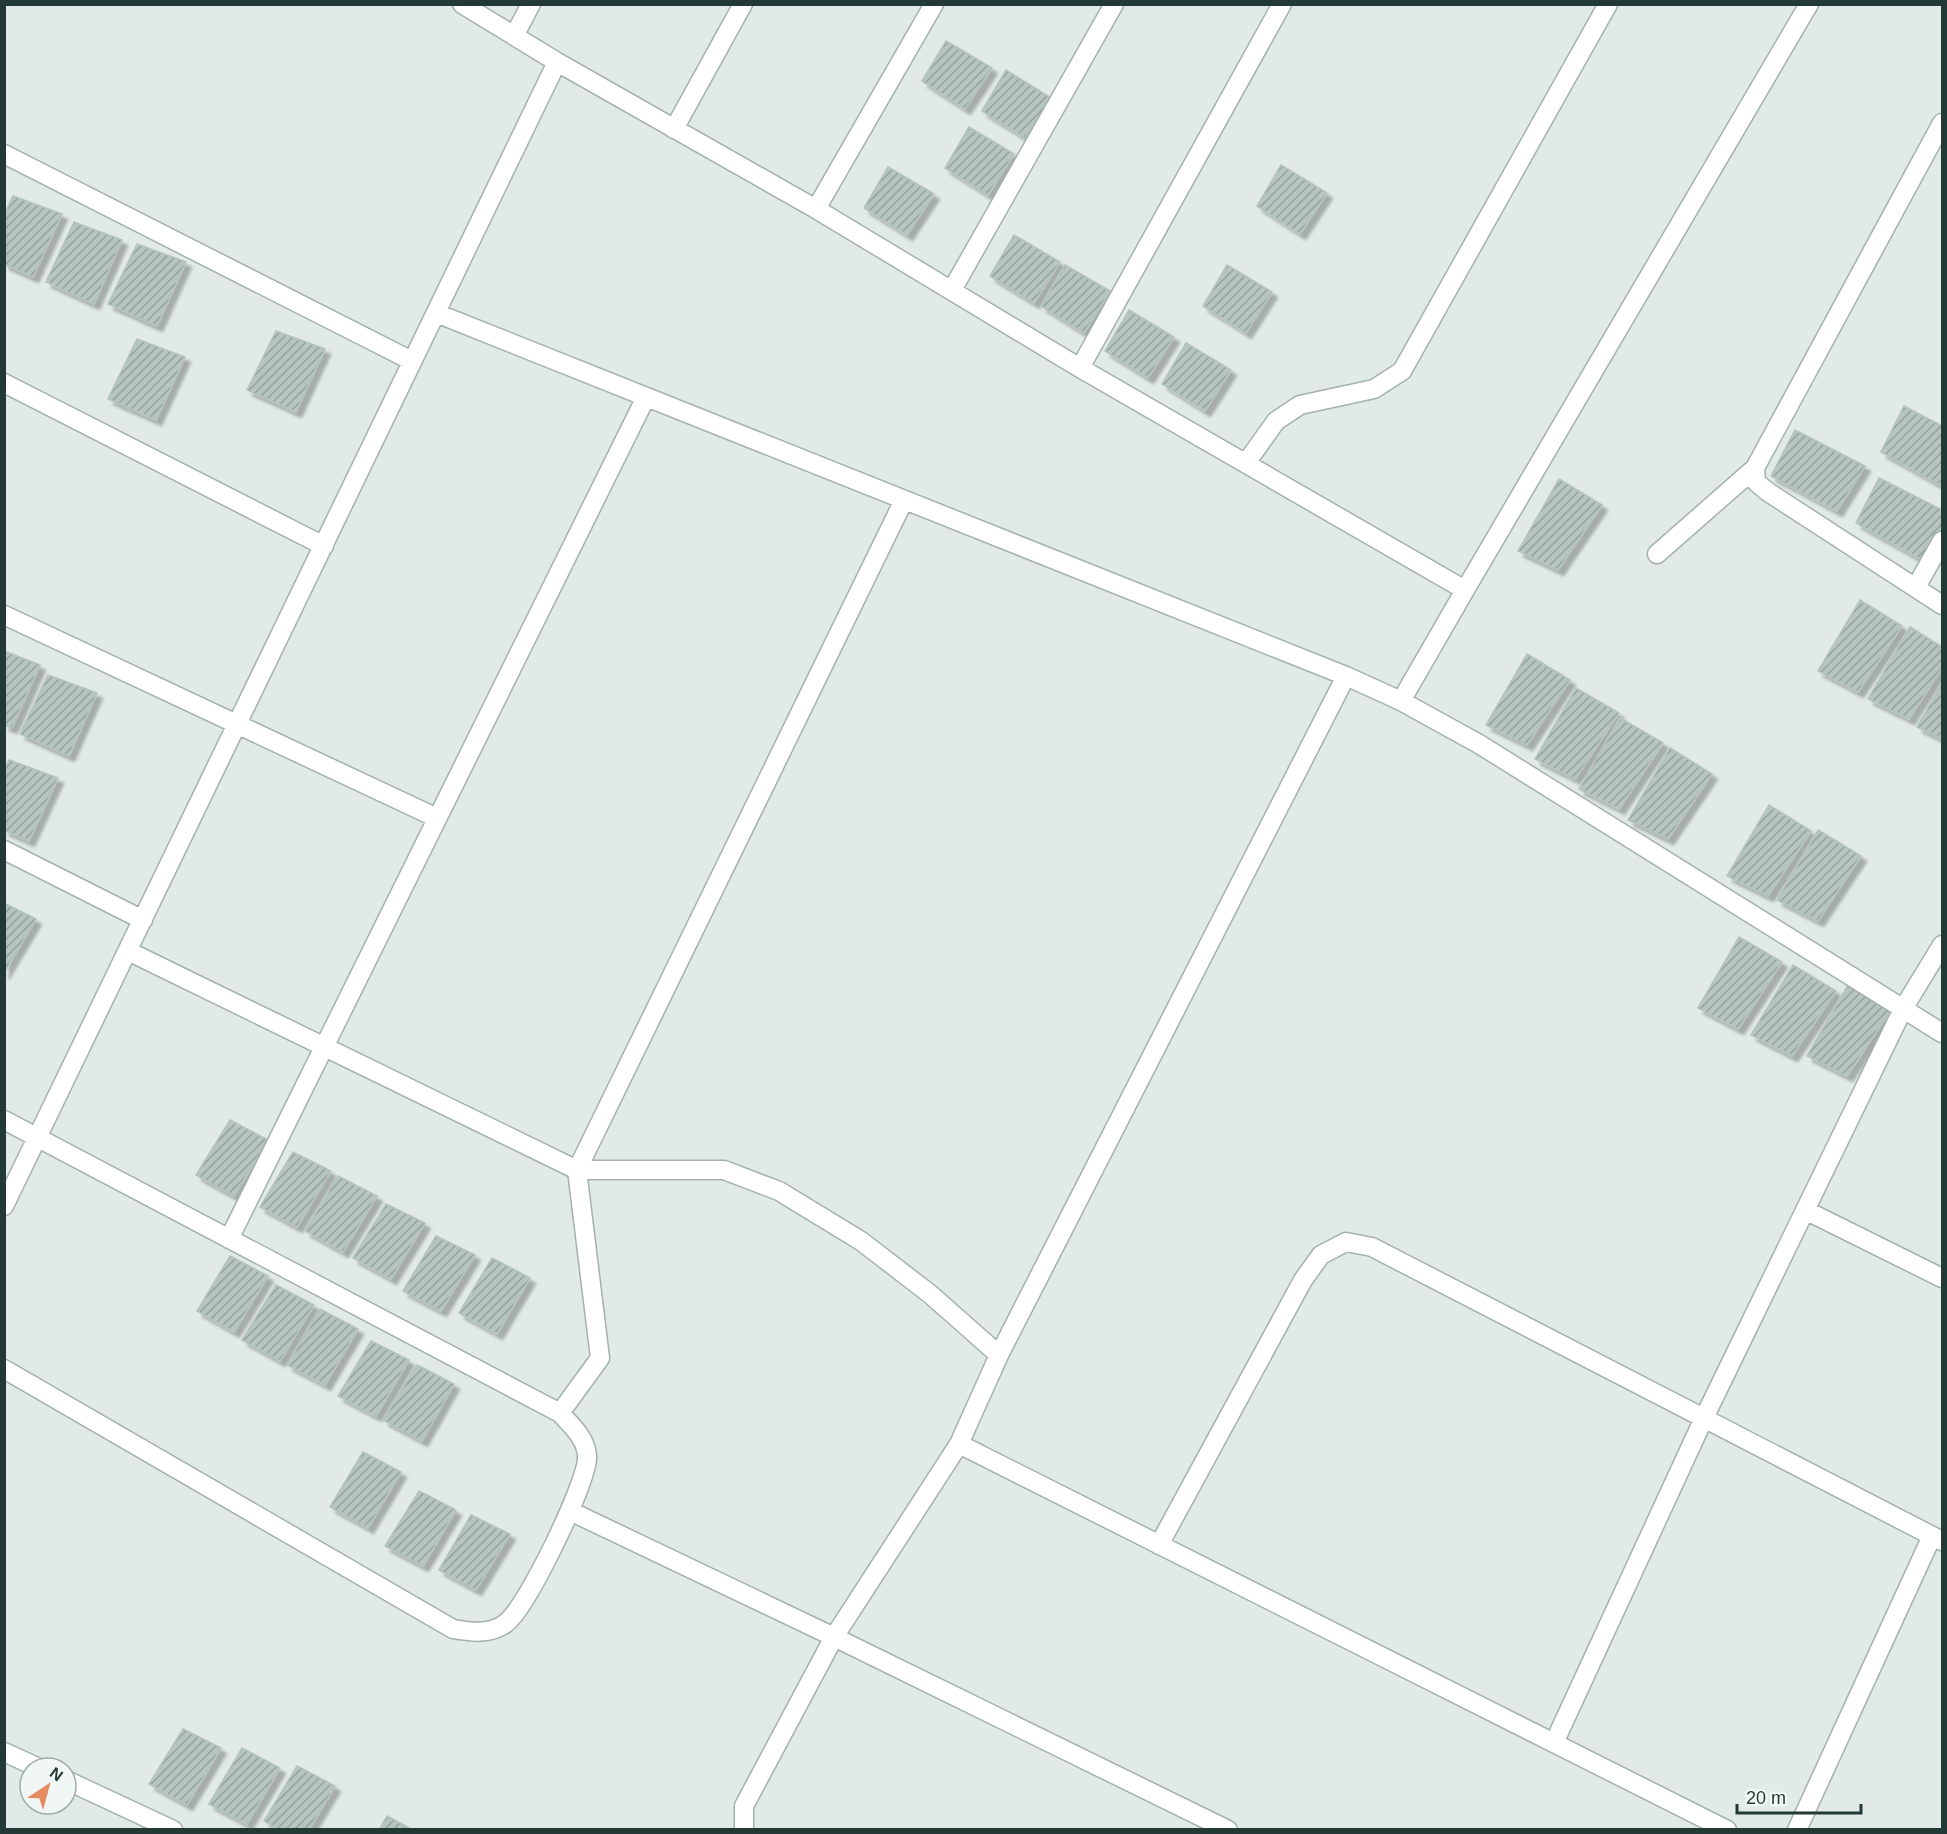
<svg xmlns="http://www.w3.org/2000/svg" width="1947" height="1834" font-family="Helvetica,sans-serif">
<defs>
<pattern id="building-hatch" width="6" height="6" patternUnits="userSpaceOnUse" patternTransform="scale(1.5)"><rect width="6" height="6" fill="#b7c5c0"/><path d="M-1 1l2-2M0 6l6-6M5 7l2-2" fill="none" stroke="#94a19d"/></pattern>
<filter id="shadow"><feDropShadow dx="5.5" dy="5.5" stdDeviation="1.5" flood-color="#0004"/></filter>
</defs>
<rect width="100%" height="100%" fill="#e1eae7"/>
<path fill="url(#building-hatch)" stroke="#b4c3be" stroke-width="1.5" filter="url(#shadow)" d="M 946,41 L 992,68 L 965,109 L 922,81 Z
M 1006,70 L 1051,98 L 1025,138 L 982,111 Z
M 969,127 L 1014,154 L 988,195 L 945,168 Z
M 1281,165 L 1327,193 L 1300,234 L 1257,206 Z
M 888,167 L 934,194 L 907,235 L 864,208 Z
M 13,196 L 62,214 L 33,277 L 4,264 L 4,215 Z
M 74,222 L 122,240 L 94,304 L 46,282 Z
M 1014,235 L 1060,262 L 1034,303 L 990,276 Z
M 137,244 L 186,262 L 157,326 L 108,304 Z
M 1065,265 L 1110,291 L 1084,333 L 1041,306 Z
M 1227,265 L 1272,292 L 1246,333 L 1203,306 Z
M 1129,310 L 1174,337 L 1148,378 L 1105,351 Z
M 276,331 L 325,349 L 296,412 L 247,390 Z
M 137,339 L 185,357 L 156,420 L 108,399 Z
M 1186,343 L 1231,370 L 1205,411 L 1162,384 Z
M 1904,406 L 1942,426 L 1942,486 L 1881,452 Z
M 1795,430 L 1865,466 L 1837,511 L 1771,476 Z
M 1879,478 L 1942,510 L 1942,526 L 1922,560 L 1856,523 Z
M 1559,479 L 1602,505 L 1558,570 L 1518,551 Z
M 1860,600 L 1902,626 L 1858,692 L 1818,671 Z
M 1910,627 L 1942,647 L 1942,668 L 1909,719 L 1868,699 Z
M 4,651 L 40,665 L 12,728 L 4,725 Z
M 1527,654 L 1570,680 L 1527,745 L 1486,725 Z
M 48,675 L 97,693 L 69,756 L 20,734 Z
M 1942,683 L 1942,739 L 1917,727 Z
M 1576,688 L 1619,713 L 1575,779 L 1535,759 Z
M 1620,718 L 1663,743 L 1619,809 L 1579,789 Z
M 1670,748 L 1712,774 L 1668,839 L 1628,820 Z
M 9,760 L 58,778 L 29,841 L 4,830 L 4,770 Z
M 1769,805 L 1811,831 L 1768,896 L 1727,876 Z
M 1818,830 L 1861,856 L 1818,921 L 1777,900 Z
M 4,903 L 36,919 L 4,973 Z
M 1739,937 L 1782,962 L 1738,1029 L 1698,1008 Z
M 1793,965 L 1836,991 L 1792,1056 L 1751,1035 Z
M 1848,985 L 1890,1011 L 1847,1076 L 1807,1056 Z
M 230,1120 L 268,1140 L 234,1196 L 196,1175 Z
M 293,1152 L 331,1171 L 297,1227 L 260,1207 Z
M 338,1176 L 377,1196 L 343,1252 L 305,1231 Z
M 386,1204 L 425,1223 L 391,1279 L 353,1258 Z
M 436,1236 L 475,1255 L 441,1311 L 403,1291 Z
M 230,1256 L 268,1276 L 234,1332 L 197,1311 Z
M 492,1258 L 530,1278 L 497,1334 L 459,1313 Z
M 276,1285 L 314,1305 L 280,1361 L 242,1340 Z
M 320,1309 L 358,1329 L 325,1385 L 287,1365 Z
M 371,1341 L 409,1360 L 376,1416 L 338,1396 Z
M 417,1365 L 454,1384 L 422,1441 L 383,1420 Z
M 363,1452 L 401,1472 L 368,1528 L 330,1507 Z
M 419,1491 L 456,1510 L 423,1566 L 385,1546 Z
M 471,1515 L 510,1534 L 476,1590 L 439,1570 Z
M 183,1729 L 221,1748 L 187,1805 L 149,1784 Z
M 242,1748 L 280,1768 L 247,1824 L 209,1804 Z
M 297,1766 L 335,1786 L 309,1830 L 279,1830 L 264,1821 Z
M 387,1816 L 413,1830 L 379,1830 Z"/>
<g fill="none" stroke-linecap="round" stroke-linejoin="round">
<g stroke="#a4b1ae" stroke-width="21">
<path id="minor" d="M 462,4 L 557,62 L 816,209 L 1080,368 L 1465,590 L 1401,701
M 514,36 L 531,4
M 1942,123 L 1755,468 L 1756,482 L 1768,492 L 1942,605
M 674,129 L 743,4
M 4,154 L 412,361
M 816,209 L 934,4
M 952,290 L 1114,4
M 436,313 L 1346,676 L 1401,701 L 1479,744 L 1942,1033
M 1080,368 L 1282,4
M 4,383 L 324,546
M 1246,463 L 1276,421 L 1300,405 L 1374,389 L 1402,371 L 1608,4
M 1657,554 L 1755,468
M 1916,587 L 1942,541
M 1465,590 L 1809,4
M 4,615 L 437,818
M 4,850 L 143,920
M 128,951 L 577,1170 L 724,1170 L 779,1191 L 861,1241 L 930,1294 L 999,1355
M 4,1120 L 560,1413 C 572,1426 588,1440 587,1459 C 585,1487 527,1607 506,1623 C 491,1635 470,1632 453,1629 L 4,1369
M 4,1206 L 557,62
M 1805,1210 L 1942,1278
M 229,1239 L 646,397
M 560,1413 L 600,1358 L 577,1170 L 904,500
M 959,1444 L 1727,1830
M 570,1511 L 834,1637 L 1228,1830
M 1159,1545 L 1303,1280 L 1321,1255 L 1346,1242 L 1372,1247 L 1942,1541
M 1554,1743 L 1704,1418 L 1903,1009 L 1942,945
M 4,1752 L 39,1768
M 66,1780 L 173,1830
M 744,1830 L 744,1806 L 834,1637 L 959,1444 L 999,1355 L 1346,676
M 1797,1830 L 1932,1536"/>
</g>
<use href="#minor" stroke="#fff" stroke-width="18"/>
</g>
<rect width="1947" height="1834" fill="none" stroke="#233935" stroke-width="12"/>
<g transform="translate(48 1786) rotate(36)"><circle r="28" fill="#f1f7f4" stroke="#9faba8" stroke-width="1.5"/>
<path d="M0-4.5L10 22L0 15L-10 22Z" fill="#e58b64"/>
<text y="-9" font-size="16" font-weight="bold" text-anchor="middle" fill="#233935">N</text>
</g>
<path d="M1737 1804v9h124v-9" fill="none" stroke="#233935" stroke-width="3"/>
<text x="1746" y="1804" font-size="18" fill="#233935" stroke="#f1f7f4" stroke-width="4.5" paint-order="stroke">20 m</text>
</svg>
